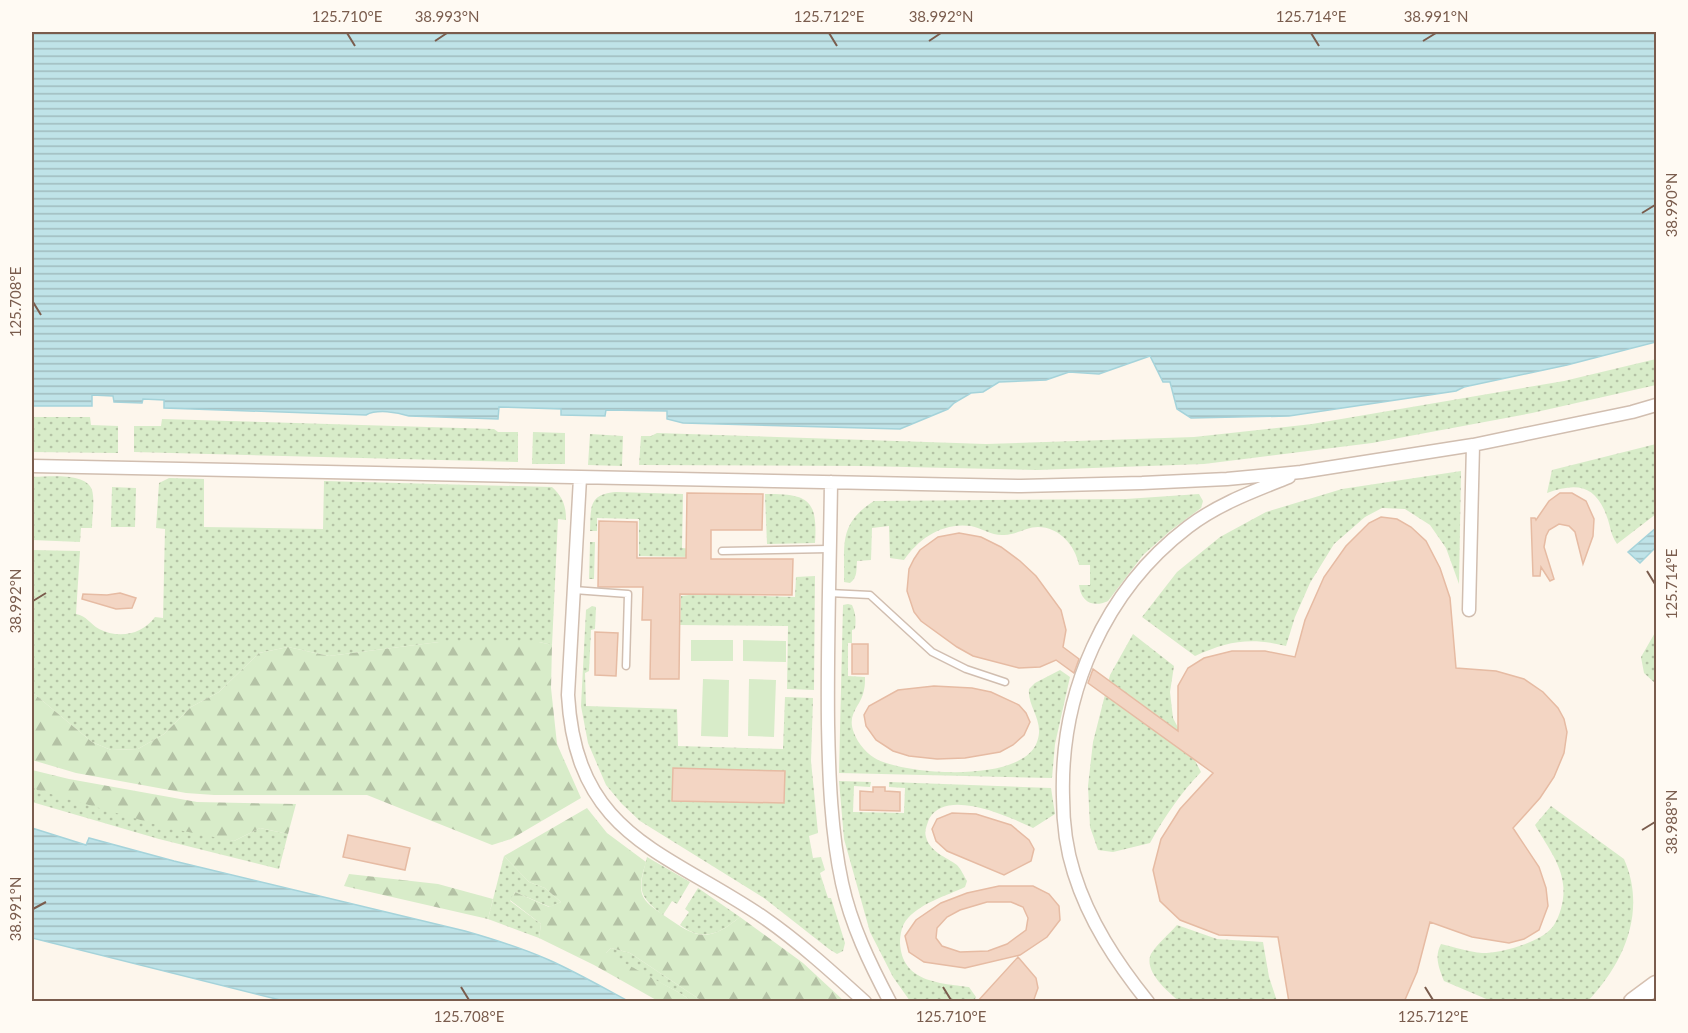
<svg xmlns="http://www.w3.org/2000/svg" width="1688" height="1033" font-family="Lato,sans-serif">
<defs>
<pattern id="grass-dots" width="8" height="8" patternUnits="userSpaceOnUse" patternTransform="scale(1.5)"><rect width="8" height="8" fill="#d8ecc9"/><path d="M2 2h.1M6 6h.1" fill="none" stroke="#b4c2a5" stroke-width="1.8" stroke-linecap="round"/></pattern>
<pattern id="forest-firs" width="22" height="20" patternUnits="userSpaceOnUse" patternTransform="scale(1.5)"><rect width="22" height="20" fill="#d8ecc9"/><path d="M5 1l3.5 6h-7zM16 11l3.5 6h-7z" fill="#b4c2a5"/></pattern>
<pattern id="water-rules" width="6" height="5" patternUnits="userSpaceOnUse" patternTransform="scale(1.5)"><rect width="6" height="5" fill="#bfe3e8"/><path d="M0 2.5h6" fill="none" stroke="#a0bbbe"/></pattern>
</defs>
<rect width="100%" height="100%" fill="#fdf6ec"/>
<path fill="url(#grass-dots)" d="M 1656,359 L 1656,385 L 1532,413 L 1372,443 L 1204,464 L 1037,470 L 862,466 L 639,465 L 641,436 L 651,436 L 657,433 L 986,444 L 1194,437 L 1312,424 L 1564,381 Z
M 32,417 L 90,417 L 91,425 L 118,426 L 118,453 L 32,452 Z
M 162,419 L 494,429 L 498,432 L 518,432 L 518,462 L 134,452 L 134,426 L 161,426 Z
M 533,432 L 565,433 L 565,464 L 532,464 Z
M 590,434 L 623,436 L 622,466 L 588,465 Z
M 1656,444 L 1656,514 L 1617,544 C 1610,533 1611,528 1607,517 C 1596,485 1577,482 1547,493 L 1552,470 Z
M 1461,471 L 1459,584 L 1446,548 L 1430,525 L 1405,509 L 1382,508 L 1365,517 L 1334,544 L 1310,583 L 1295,617 L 1286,646 C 1250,637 1228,641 1195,656 L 1142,617 L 1177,572 L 1220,537 L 1266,512 L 1342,489 Z
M 32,477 C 47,477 86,472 92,490 C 95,501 92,517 92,528 L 81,528 L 80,542 L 32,540 Z
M 169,478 L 204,479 L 204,527 L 323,529 L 324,481 L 552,487 C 563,497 566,506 566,520 L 558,519 L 552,645 L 539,642 L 439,642 L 329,656 L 288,647 L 259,653 L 219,692 L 191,707 L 164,734 L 138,749 L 111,750 L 92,742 L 32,692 L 32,550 L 80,551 L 76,614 C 87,616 90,624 99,629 C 118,639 142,635 155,617 L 163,618 L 165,529 L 156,528 L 159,483 Z
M 112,487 L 136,488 L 135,527 L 111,527 Z
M 616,492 L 683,494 L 682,548 L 696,549 L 696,594 L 795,597 L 796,577 L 815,576 L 814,690 L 787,689 L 788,626 L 680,625 L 681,596 L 689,595 L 690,557 L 639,556 L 639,519 L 597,518 L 597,531 L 590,531 C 591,508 588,494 616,492 Z
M 765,494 C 807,494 818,498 815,543 L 767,544 Z
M 1199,494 L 1203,501 L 1201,508 L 1170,531 L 1143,555 L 1108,601 C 1093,608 1081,602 1079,585 L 1090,585 L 1090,565 L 1079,565 C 1075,545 1059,527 1038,527 C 1025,527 1015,536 1002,535 C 991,535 981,528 971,526 C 943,522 919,538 904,560 L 890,558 L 889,526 L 872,528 L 871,560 L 857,561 C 856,570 858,577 850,583 L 844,582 C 845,544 838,524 874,501 L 1126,499 Z
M 590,542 L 595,542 L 594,579 L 589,579 Z
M 848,604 L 852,605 C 856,614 856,620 855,629 L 852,630 L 852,643 L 848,643 L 848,676 L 865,677 C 865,681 865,686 864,690 C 861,707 846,713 854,733 C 858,744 868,755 878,760 C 911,775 1022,783 1037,742 C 1045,721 1027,707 1029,689 L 1035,683 L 1060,670 L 1070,677 L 1055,744 L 1052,778 L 839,773 L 843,605 Z
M 592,606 L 596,607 L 595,629 L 591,630 L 589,671 L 585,673 L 586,706 L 677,709 L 678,746 L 783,749 L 785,697 L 813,698 L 811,761 L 818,833 L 809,836 L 813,858 L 821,857 L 825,870 L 820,873 L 828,898 L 831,898 L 845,943 L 843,951 L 837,954 L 829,949 L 764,898 L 640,821 L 622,804 L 606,785 L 588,743 L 581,706 L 586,610 Z
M 1656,631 L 1656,684 L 1644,673 L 1641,657 Z
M 1133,634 L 1174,666 L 1170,692 L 1173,718 L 1201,772 C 1180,794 1165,816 1150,843 L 1113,852 L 1098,850 L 1090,827 L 1088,786 L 1093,742 L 1110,675 Z
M 32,780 L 38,790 L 234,841 L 260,828 L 288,834 L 279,869 L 159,839 L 32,802 Z
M 839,781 L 871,782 L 870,787 L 854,786 L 853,812 L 904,813 L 905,788 L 889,787 L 889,782 L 1051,788 L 1055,814 L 1033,828 C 1010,817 946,787 929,819 C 927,825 924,831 926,837 C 930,852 946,857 957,865 C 961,869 964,876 967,881 L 965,887 C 946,896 923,902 908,918 C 902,924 900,934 900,943 C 902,982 939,983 969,987 L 976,997 L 974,1001 L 910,1001 L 893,977 L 870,932 L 844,839 Z
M 1551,806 L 1624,859 C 1647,911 1624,963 1588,1001 L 1491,1001 L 1444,981 C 1439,968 1434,957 1441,944 C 1454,947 1469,952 1482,953 C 1502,953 1543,942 1554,925 C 1561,914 1565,897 1563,884 C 1561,863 1545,843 1535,825 Z
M 504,856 L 529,882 L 545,888 L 561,902 L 550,907 L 515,892 L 510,901 L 541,924 L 539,938 L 488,919 Z
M 647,857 L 690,882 L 677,904 L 672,901 L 663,915 C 636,894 639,889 647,857 Z
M 698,888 L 740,917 C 720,933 704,943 680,925 L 689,912 L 685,909 Z
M 1177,925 L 1217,939 L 1263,942 L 1269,977 L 1277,1001 L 1179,1001 C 1168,992 1143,971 1151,954 C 1157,944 1169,934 1177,925 Z
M 611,948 L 630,953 L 702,1001 L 692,1001 L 678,992 L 605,954 Z"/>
<path fill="url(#forest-firs)" d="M 439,642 L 539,642 L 552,645 L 551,688 L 557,744 L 581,798 L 511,839 L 492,845 L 367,795 L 214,795 L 186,793 L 76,773 L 32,760 L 32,692 L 92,742 L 111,750 L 138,749 L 164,734 L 191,707 L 219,692 L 259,653 L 288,647 L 329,656 Z
M 32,770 L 69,779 L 197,802 L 296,804 L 288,834 L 260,828 L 234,841 L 168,828 L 37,790 L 32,780 Z
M 587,808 L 607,833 L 646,862 C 643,872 639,884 642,894 C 645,903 655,909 662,914 C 695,937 706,945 740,917 L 803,963 L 844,1001 L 702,1001 L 630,953 L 611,948 L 606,953 L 678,992 L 692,1001 L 658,1001 L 594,965 L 539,938 L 541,924 L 510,900 L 515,892 L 549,907 L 561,902 L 545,888 L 529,882 L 504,856 Z
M 349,874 L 438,884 L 493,899 L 488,919 L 344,886 Z"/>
<path fill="#d8ecc9" d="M 691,640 L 733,640 L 733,661 L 691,661 Z
M 743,640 L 786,641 L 786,662 L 743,661 Z
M 703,679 L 729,680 L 728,737 L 701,736 Z
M 749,679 L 776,680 L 774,737 L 748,736 Z"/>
<path fill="url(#water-rules)" stroke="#a5d3da" stroke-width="1.5" d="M 32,32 L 1656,32 L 1656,342 L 1567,365 L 1464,387 L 1456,391 L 1289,416 L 1191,418 L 1177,409 L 1170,382 L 1163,382 L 1150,356 L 1099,374 L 1069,372 L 1046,380 L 999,382 L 983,392 L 971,393 L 954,403 L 948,409 L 900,429 L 683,423 L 667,419 L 667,411 L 606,410 L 605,416 L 561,415 L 561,409 L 499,407 L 498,419 L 409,416 C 397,412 377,409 366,415 L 164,408 L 164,400 L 143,399 L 142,403 L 114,402 L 113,396 L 92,395 L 92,406 L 32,406 Z
M 1656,528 L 1656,547 L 1640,563 L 1628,552 Z
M 32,828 L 86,845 L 89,838 L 174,861 L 465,931 C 493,939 522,948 549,960 C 576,972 602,987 628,1001 L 284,1001 L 32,938 Z"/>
<path fill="#f3d5c3" stroke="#e6bba3" stroke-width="1.5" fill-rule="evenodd" d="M 687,493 L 763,494 L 762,530 L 711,530 L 711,559 L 793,559 L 792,595 L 680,594 L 679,679 L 650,679 L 651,620 L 642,620 L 643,587 L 598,587 L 599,521 L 637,522 L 637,558 L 686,558 Z
M 1560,493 L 1572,493 L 1586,501 L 1594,519 L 1593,536 L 1583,564 L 1575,532 L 1569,526 L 1559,524 L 1549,530 L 1546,536 L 1544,547 L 1554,579 L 1550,581 L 1541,567 L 1540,576 L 1533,576 L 1531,518 L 1535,518 L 1536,520 L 1549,501 Z
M 1381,517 L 1397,519 L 1411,527 L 1426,541 L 1440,568 L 1450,598 L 1456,668 L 1496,671 L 1524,679 L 1543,692 L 1558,708 L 1564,719 L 1567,732 L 1564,753 L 1554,777 L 1540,798 L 1513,828 L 1539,867 L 1546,888 L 1548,906 L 1539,930 L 1524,939 L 1509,943 L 1472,937 L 1430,922 L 1417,972 L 1404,1002 L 1289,1002 L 1278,937 L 1219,935 L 1180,920 L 1160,901 L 1153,870 L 1161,839 L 1180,809 L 1213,773 L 1088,683 L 1093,669 L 1178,731 L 1178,686 L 1188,668 L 1204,658 L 1232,651 L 1265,651 L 1295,657 L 1305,620 L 1324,577 L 1346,546 L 1369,523 Z
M 959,533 L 981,537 L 1001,547 L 1020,561 L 1036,576 L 1061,610 L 1066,630 L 1063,647 L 1079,659 L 1074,673 L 1056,660 L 1040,667 L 1019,668 L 973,656 L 957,647 L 921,621 L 914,612 L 907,591 L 909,569 L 914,559 L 920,550 L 938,537 Z
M 120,593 L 136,598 L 132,608 L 116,609 L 82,599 L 83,594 L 107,595 Z
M 595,632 L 618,633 L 616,676 L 595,675 Z
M 852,644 L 868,644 L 868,674 L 852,674 Z
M 934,686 L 972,688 L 991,692 L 1019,705 L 1026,713 L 1030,722 L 1024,735 L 1013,745 L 1000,752 L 965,758 L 937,759 L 909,756 L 893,751 L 876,740 L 866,726 L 864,715 L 869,706 L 898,690 Z
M 673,768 L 785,771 L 784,803 L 672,801 Z
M 873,787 L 885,787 L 885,791 L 900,792 L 900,811 L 860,810 L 860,791 L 873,792 Z
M 952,813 L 976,814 L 1011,825 L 1029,840 L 1034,849 L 1031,861 L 1004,875 L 947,851 L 936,841 L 932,829 L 937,819 Z
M 348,835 L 410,848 L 405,870 L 343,857 Z
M 999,886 L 1033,886 L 1049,894 L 1059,906 L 1060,920 L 1047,937 L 1020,955 L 965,968 L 924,962 L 909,952 L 905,936 L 916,920 L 941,903 L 967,893 ZM 987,902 L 1011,902 L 1023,907 L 1028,918 L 1026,930 L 1007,944 L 988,951 L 960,952 L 942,946 L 936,938 L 937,928 L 947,917 L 960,910 Z
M 1018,957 L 1036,978 L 1038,988 L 1033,1002 L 977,1002 Z"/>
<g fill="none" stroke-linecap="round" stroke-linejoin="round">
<g stroke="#d1beb0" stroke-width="9">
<path id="lane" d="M 722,551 L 829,549
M 574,590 L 628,594 L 626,666
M 829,593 L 870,595 L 932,652 L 966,669 L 1005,682"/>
</g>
<g stroke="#d1beb0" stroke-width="15">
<path id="street" d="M 32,466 L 1021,486 L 1142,483 L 1227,479 L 1301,472 L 1473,445 L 1632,412 L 1656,405
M 580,478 L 568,695 C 576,836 664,850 763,917 C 799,942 832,972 865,1002
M 831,482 C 830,563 827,644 828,724 C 829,777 831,832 842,883 C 851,925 870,964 890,1002
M 1469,610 L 1473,445
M 1148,1002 C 1116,962 1089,921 1074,873 C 1066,848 1063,822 1063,797 C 1060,693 1104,591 1188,527 C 1218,504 1254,491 1289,477"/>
</g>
<g stroke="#d6c0b0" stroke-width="21">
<path id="secondary" d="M 1633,1002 L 1656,985"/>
</g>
<use href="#lane" stroke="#fff" stroke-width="6"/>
<use href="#street" stroke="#fff" stroke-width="12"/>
<use href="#secondary" stroke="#fff" stroke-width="18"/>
</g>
<path fill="none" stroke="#7a5c4d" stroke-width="2" d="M 347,33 L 355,46M 829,33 L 837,46M 1311,33 L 1319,46M 435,41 L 447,33M 929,41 L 941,33M 1423,41 L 1436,33M 1642,213 L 1655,205M 33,302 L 41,315M 1647,571 L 1655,584M 33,601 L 46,593M 1642,830 L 1655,822M 33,909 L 46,902M 461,987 L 469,1000M 943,987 L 951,1000M 1425,987 L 1433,1000"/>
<rect width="1688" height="1033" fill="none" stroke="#fffaf3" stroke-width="66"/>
<rect x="33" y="33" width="1622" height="967" fill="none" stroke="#7a5c4d" stroke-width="2"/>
<g font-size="15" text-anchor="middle" fill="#7a5c4d">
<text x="347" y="22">125.710°E</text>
<text x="447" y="22">38.993°N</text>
<text x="829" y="22">125.712°E</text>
<text x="941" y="22">38.992°N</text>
<text x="1311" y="22">125.714°E</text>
<text x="1436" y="22">38.991°N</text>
<text transform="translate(1672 205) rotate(-90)" y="5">38.990°N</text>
<text transform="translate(16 302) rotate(-90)" y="5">125.708°E</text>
<text transform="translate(1672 584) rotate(-90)" y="5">125.714°E</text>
<text transform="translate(16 601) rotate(-90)" y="5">38.992°N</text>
<text transform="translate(1672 822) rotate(-90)" y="5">38.988°N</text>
<text transform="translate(16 909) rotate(-90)" y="5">38.991°N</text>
<text x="469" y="1022">125.708°E</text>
<text x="951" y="1022">125.710°E</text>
<text x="1433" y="1022">125.712°E</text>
</g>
</svg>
